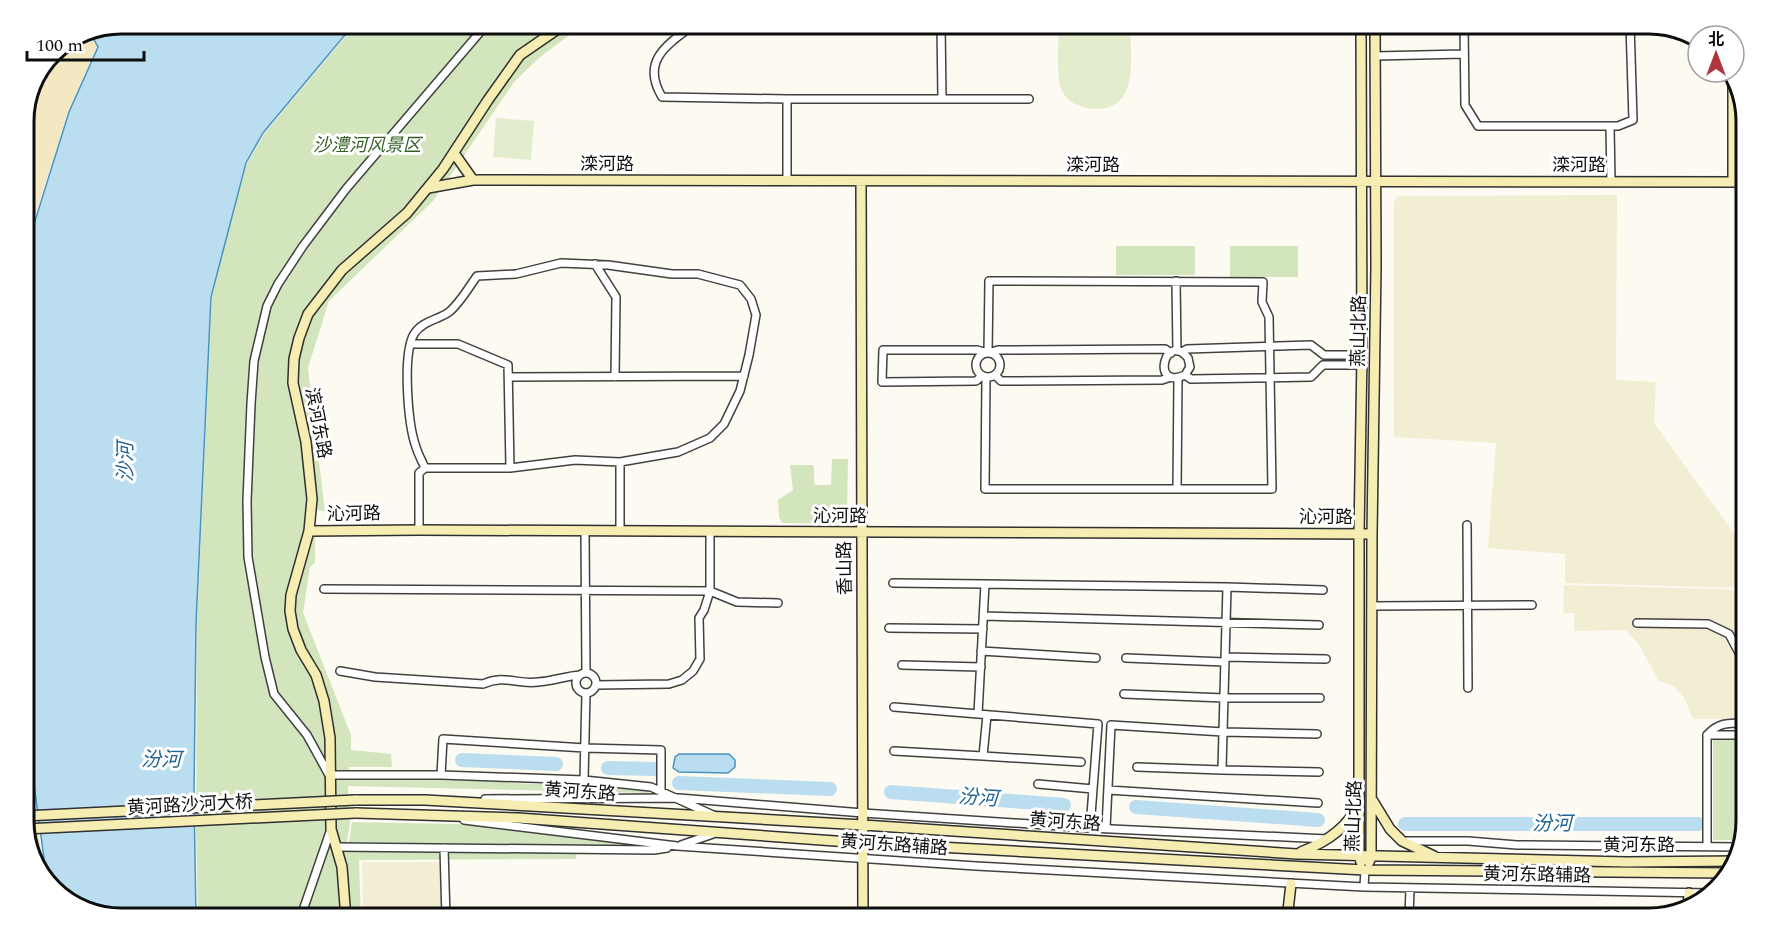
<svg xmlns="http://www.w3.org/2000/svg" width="1770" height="943" font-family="Spectral,'Noto Sans SC',serif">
<rect width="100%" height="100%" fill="#fdfaf1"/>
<path fill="#f1eed3" d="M 1617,195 L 1616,380 L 1656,382 L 1654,423 L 1746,550 L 1746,588 L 1565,583 L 1565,554 L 1488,548 L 1496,443 L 1394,437 L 1394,201 L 1398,196 Z
M 1564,585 L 1746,590 L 1746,719 L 1693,719 L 1685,699 L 1674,686 L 1659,681 L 1639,645 L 1626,630 L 1574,631 L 1574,613 L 1563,613 Z
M 362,862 L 439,862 L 442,919 L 363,919 Z"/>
<path fill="#d3e5bd" d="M 365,24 L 584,24 L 539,58 L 514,82 L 433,201 L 329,301 L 308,368 L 325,512 L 315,509 L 315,563 L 310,567 L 303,613 L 351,735 L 351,750 L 391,754 L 392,767 L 349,767 L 347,785 L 348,779 C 448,779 548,783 648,791 L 649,793 L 348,786 L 350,825 L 347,840 L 349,849 L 577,851 L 576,859 L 359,860 L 361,919 L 198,919 L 196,832 L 197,624 L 212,297 L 228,230 L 247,164 L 264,134 L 345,37 Z
M 1116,246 L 1195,246 L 1195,275 L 1116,275 Z
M 1230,246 L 1298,246 L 1298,277 L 1230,277 Z
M 832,459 L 848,459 L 847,518 L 837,524 L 782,523 L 779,517 L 778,500 L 793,490 L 790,465 L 813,465 C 816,473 812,478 815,485 L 831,485 Z
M 24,729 L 45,880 L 40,875 L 24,828 Z
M 1713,739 L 1746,739 L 1746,821 L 1742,840 L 1713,840 Z
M 352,822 L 456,824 L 513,828 L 647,844 L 645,846 L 349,842 Z"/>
<path fill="#f4e8c2" d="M 92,36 L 97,46 L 68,112 L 24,250 L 24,116 L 53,52 Z"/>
<path fill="#e3edce" d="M 1059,24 L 1130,24 C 1130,54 1141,110 1095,109 C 1083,108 1070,104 1063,93 C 1055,81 1059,39 1059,24 Z
M 496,118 L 534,121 L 531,160 L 493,157 Z"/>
<path fill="#baddf0" stroke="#4993bf" stroke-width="1.5" d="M 122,24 L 363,24 L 344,36 L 263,133 L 246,163 L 211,297 L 196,624 L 194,794 L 196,919 L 122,919 L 78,909 L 47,881 L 24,710 L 24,256 L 69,112 L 98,47 L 92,36 Z
M 679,754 L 729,754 L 735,760 L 735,767 L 728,773 L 679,772 L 673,768 L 675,757 Z"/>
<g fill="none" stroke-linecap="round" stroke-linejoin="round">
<path stroke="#baddf0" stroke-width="14" d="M 462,760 L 556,764
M 608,768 L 654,769
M 679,783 L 830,789
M 891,792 L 1064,805
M 1136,807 L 1318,820
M 1405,824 L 1699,824"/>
<g stroke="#414141" stroke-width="10">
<path id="street" d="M 487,24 L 346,189 L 303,246 L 278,284 L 267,306 L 254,361 L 251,404 L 247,501 L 248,557 L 265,657 L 274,694 L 307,735 L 329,775 L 441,775 L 584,780 L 651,787 L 713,815
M 695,24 C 668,44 640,60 662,97 L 787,99
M 1464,24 L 1465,105 L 1478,126 L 1618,126 L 1633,120 L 1630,24
M 1375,56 L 1464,54
M 942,99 L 1029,99
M 1610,126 L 1611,182
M 787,180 L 787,99 L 942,99 L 941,24
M 595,264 L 616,297 L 615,377
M 1176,281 L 1177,351
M 412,344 L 458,344 L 508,365 L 510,468
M 1182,352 L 1187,349 L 1311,345 L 1324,355 L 1362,355
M976 365a12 12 0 1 1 24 0a12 12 0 1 1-24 0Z
M 1185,375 L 1190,367 L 1188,358 C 1165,330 1150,391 1185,375 L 1191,379 L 1311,377 L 1323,365 L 1362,365
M 982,376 L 976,381 L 882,382 L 883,350 L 977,350 L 988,353 L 998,350 L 1165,349 L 1171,353
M 996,376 L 1001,381 L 1162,380 L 1171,377
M 509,377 L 744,376
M 986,377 L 985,489 L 1272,489 L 1269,317 L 1262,302 L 1263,282 L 989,281 L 988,353
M 1177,489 L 1178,378
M 1467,525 L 1468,688
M 419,530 L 419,473 L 425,468
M 585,531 L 586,673
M 620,531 L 620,462 L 678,452 L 710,438 L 724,424 L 740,391 L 749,355 L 756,315 L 751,299 L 740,285 L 698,274 L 672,274 L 608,265 L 561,263 L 516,274 L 477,276 C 469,287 460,303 449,312 C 438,320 422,321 414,334 C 402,355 408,425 416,447 C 418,454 422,461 425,468 L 510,468 L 575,460 L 620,462
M 893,583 L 985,584
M 1227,587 L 1323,590
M 324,589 L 710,591 L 737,602 L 778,603
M 1372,606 L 1532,605
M 984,616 L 1319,625
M 1637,623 L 1708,624 L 1729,634 L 1746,666
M 889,628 L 983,629
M 981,651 L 1096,658
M 1225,657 L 1326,659
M 1126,658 L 1224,662
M 902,665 L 981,667
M 340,671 L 375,677 L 483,684 C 505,674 517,685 538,682 C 553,681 566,676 580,675
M576 683a10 10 0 1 1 20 0a10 10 0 1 1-20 0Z
M 596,685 L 669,684 L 682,680 L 693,671 L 700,659 L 699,618 L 704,610 L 710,591 L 710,531
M 1124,694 L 1224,698 L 1320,698
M 894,707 L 978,714
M 987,715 L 983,756 L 1081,762
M 1317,734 L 1223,732 L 1222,770 L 1319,772
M 1707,735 C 1719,722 1729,723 1746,723
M 894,751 L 983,756
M 1137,767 L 1222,770
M 441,775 L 443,739 L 585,748 L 661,750 L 661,791
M 584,780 L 586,693
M 1038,784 L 1093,789
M 1108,790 L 1318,803
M 485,799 L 679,798 L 863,813 L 1090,828 L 1327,839
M 464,820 L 677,846 L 976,866 L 1364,887 L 1709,893
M 1090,828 L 1098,724 L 978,714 L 985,584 L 1227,587 L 1223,732 L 1111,725 L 1106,828
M 1407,841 L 1468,841 L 1517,845 L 1740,847
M 681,845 L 713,834
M 1707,846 L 1707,735 L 1746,735
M 337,847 L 654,850 L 667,848
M 444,848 L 446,919
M 1364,887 L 1365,870
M 300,919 L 331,829
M 1409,919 L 1410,888"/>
</g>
<g stroke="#303030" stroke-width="12">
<path id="secondary" d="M 1361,24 L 1362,355 L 1359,534 L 1359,856 L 1361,862
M 454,153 L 473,180 L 1746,182
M 861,181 L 863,919
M 1733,182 L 1733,79
M 428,188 L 473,180
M 309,531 L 419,530 L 1372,534
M 355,800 L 425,800 L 863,825 L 1297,854 L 1627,862 L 1737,861
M 1373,801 L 1390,829 L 1402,841 L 1434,856
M 356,813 L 518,818 L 863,843 L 1365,870 L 1728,873
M 1301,852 C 1324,843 1348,828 1358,804
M 1369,862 L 1371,857 L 1372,534 L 1376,267 L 1375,24
M 1688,908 L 1689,893
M 346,919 L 342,867 L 331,829 L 330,738 L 324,701 L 316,675 L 301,650 L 293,629 L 290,611 L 291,595 L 309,531 L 312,499 L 306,442 L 293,383 L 294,359 L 299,338 L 308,314 L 342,270 L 407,213 L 443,169 L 488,100 L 520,55 L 565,24
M 1287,919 L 1291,884"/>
</g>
<use href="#street" stroke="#fff" stroke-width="7"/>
<use href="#secondary" stroke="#f6edb3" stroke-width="9"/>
<g stroke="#303030" stroke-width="12" stroke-linecap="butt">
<path id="secondary-bridge" d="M 24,816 L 355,800
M 25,829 L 356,813"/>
</g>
<use href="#secondary-bridge" stroke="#f6edb3" stroke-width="9"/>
</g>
<g text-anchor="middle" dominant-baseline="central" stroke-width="6" stroke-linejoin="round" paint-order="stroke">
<g font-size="18" font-style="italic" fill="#335f25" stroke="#fff">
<text x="367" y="145">沙澧河风景区</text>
</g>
<g font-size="18" fill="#0e0e0e" stroke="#fff">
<text x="607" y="164">滦河路</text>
<text x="1093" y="165">滦河路</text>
<text x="1579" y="165">滦河路</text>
<text transform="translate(1359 331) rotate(-89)">燕山北路</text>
<text transform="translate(318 423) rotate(79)">滨河东路</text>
<text transform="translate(354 514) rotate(-1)">沁河路</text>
<text x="840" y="516">沁河路</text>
<text x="1326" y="517">沁河路</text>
<text transform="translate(845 568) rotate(-91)">香山路</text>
<text transform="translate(580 792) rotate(4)">黄河东路</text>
<text transform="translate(190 805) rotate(-3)">黄河路沙河大桥</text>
<text transform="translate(1354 816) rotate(-88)">燕山北路</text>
<text transform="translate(1065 822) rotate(4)">黄河东路</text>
<text transform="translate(894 845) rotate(4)">黄河东路辅路</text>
<text x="1639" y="845">黄河东路</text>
<text transform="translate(1537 875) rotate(1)">黄河东路辅路</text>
</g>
<g font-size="20" font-style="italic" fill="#246593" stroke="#fff">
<text transform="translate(126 462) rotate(-90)">沙河</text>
<text transform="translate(161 760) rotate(1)">汾河</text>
<text transform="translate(978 798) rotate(4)">汾河</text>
<text x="1552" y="824">汾河</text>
</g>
</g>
<path d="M0 0H1770V943H0ZM121 34H1649A87 87 0 0 1 1736 121V821A87 87 0 0 1 1649 908H121A87 87 0 0 1 34 821V121A87 87 0 0 1 121 34Z" fill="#fff" fill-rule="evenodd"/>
<path fill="none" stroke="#0e0e0e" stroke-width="3" d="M121 34H1649A87 87 0 0 1 1736 121V821A87 87 0 0 1 1649 908H121A87 87 0 0 1 34 821V121A87 87 0 0 1 121 34Z"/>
<g transform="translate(1716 54)"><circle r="28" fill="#ffffff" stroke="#9f9f9f" stroke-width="1.5"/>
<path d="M0-4.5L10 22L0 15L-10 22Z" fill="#af353e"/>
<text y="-9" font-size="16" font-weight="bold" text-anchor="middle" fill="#0e0e0e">北</text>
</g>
<path d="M27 51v9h117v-9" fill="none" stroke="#0e0e0e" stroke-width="3"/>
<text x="36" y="51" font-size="18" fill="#0e0e0e" stroke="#ffffff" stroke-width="4.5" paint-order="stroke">100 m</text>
</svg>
